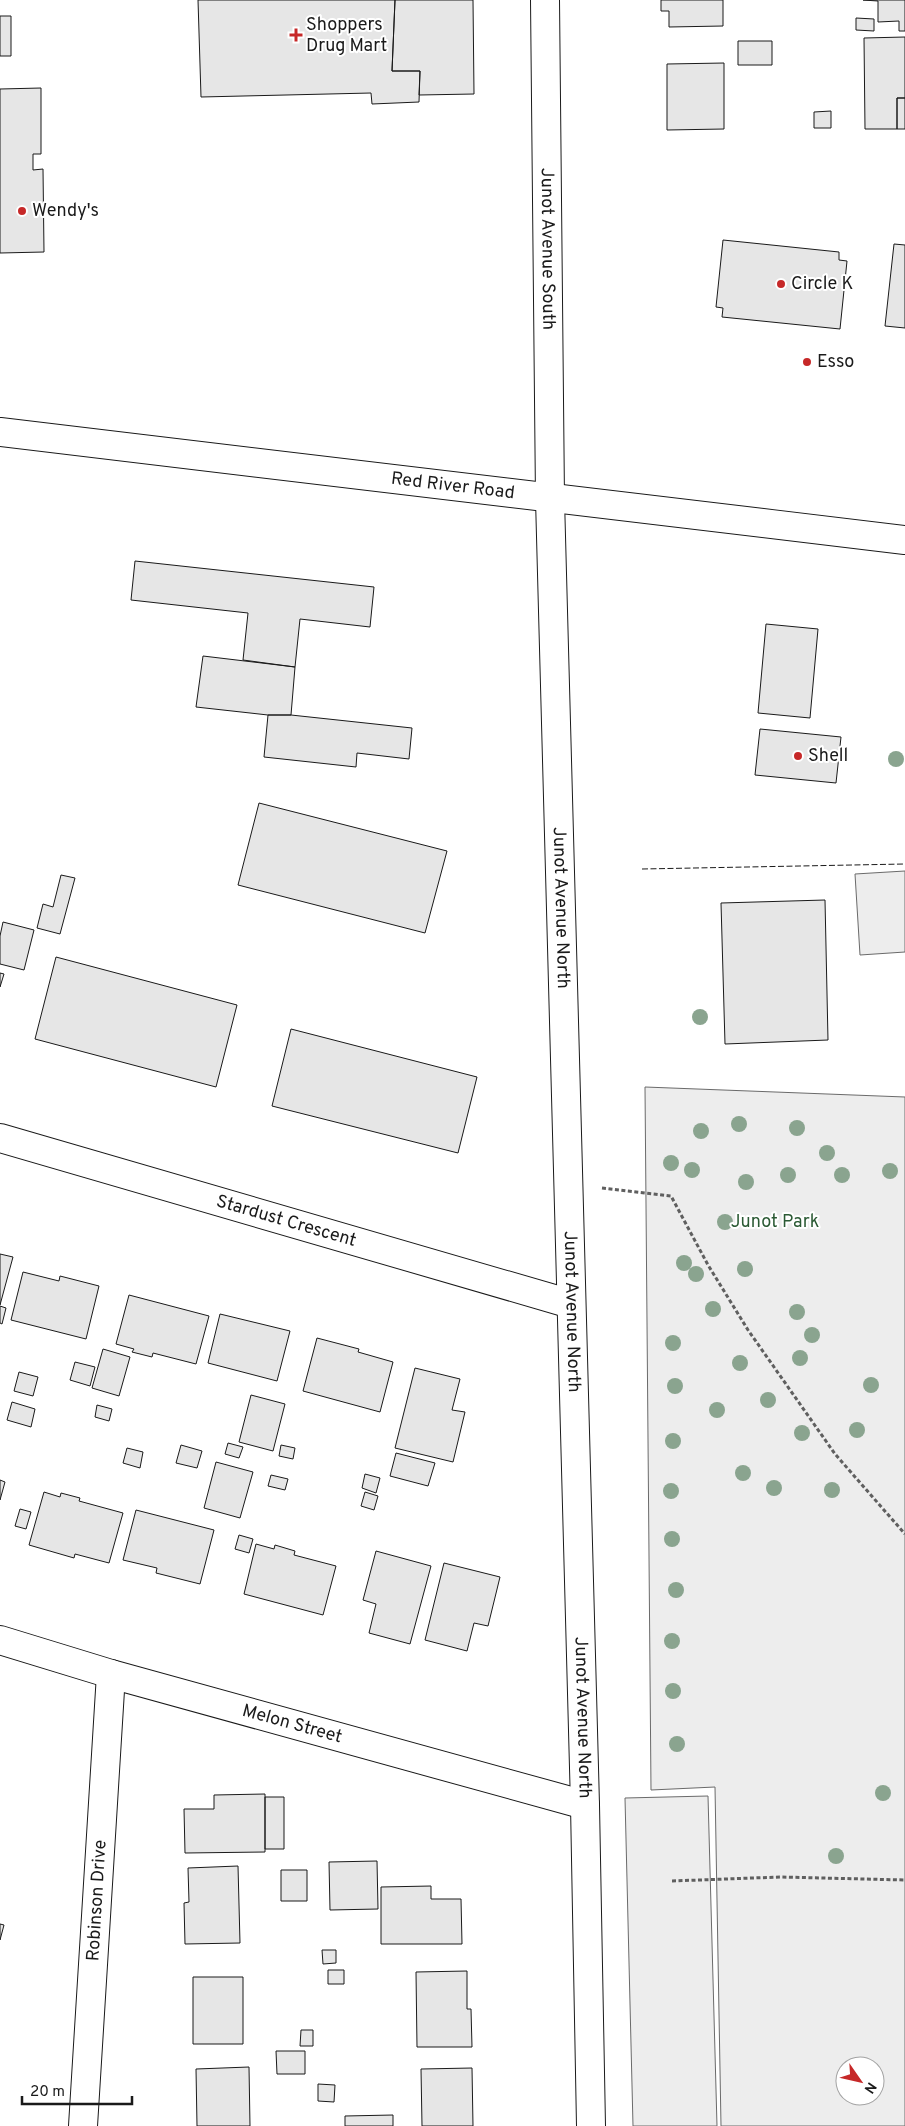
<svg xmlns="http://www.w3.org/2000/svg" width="905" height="2126" font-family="Overpass,sans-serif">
<rect width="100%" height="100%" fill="#fff"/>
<path fill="#ededed" stroke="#6a6a6a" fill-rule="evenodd" d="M 905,871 L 905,952 L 860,955 L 855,874 Z
M 645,1087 L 905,1097 L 905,2126 L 721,2126 L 715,1787 L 651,1790 ZM 845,2066 L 875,2066 L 875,2096 L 845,2096 Z
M 708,1796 L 717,2126 L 633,2126 L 625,1798 Z"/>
<path fill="#e6e6e6" stroke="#1a1a1a" d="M 198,0 L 395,0 L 392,71 L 420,71 L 419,102 L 372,104 L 371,93 L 201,97 Z
M 395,0 L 473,0 L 474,94 L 419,95 L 420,71 L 392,71 Z
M 661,0 L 723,0 L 723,26 L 669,27 L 669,11 L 661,11 Z
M 863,0 L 905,0 L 905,31 L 899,31 L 899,21 L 878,22 L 878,1 Z
M 0,16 L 11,16 L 11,56 L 0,56 Z
M 856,18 L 874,19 L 874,31 L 856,30 Z
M 905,37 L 905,98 L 897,98 L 897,129 L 865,129 L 864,38 Z
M 738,41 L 772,41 L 772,65 L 738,65 Z
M 724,63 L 724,129 L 667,130 L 667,64 Z
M 41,88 L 41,154 L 33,154 L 33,170 L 43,169 L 44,252 L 0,253 L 0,89 Z
M 897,98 L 905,98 L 905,129 L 897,129 Z
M 831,111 L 831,128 L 814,128 L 814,112 Z
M 723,240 L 839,252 L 839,260 L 847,261 L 840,329 L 722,317 L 723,308 L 716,307 Z
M 894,244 L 905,245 L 905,328 L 885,326 Z
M 135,561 L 374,587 L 370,627 L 300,619 L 295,667 L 243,660 L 248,613 L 131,600 Z
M 766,624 L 818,629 L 810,718 L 758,713 Z
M 203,656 L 295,667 L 291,715 L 268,715 L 196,707 Z
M 268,715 L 291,715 L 412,728 L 409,759 L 357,753 L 356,767 L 264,757 Z
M 760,729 L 841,737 L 836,783 L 755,775 Z
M 259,803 L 447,851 L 425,933 L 238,885 Z
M 61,875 L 75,878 L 60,934 L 37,928 L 43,904 L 53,907 Z
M 825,900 L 828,1040 L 725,1044 L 721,903 Z
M 3,922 L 34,930 L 24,970 L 0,964 L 0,936 Z
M 56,957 L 237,1005 L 216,1087 L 35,1039 Z
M 0,973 L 4,974 L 0,987 Z
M 291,1029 L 477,1077 L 458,1153 L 272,1106 Z
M 0,1254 L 13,1257 L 0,1305 Z
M 23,1272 L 59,1281 L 60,1276 L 99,1286 L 86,1339 L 11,1320 Z
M 129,1295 L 209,1316 L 196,1364 L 153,1353 L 152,1357 L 132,1352 L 134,1349 L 116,1344 Z
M 0,1306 L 6,1308 L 2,1324 L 0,1323 Z
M 220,1314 L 290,1331 L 277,1381 L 208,1363 Z
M 317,1338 L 359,1349 L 358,1352 L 393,1362 L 380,1412 L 303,1391 Z
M 103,1349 L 130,1357 L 119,1396 L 92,1388 Z
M 75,1362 L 95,1367 L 90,1386 L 70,1380 Z
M 415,1368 L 460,1379 L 452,1410 L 465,1412 L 453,1462 L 395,1448 Z
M 19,1372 L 38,1377 L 33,1396 L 14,1391 Z
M 251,1395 L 285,1404 L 273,1451 L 239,1442 Z
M 12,1402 L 35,1409 L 31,1427 L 7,1420 Z
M 97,1405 L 112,1409 L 109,1421 L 95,1417 Z
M 228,1443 L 243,1447 L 239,1458 L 225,1454 Z
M 181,1445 L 202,1451 L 197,1468 L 176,1463 Z
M 281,1445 L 295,1448 L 293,1459 L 279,1456 Z
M 127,1448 L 143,1452 L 140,1468 L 123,1463 Z
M 396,1453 L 435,1463 L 428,1486 L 390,1476 Z
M 216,1462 L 253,1472 L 240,1518 L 204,1508 Z
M 365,1474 L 380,1478 L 376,1493 L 362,1488 Z
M 271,1475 L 288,1479 L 285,1490 L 268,1486 Z
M 0,1480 L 5,1482 L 0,1500 Z
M 44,1492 L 60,1497 L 61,1493 L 80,1498 L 79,1501 L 123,1513 L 109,1563 L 75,1554 L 74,1558 L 29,1545 Z
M 365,1492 L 378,1496 L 374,1510 L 361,1506 Z
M 20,1509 L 31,1512 L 26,1529 L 15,1526 Z
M 136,1510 L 214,1530 L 200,1584 L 156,1573 L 157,1568 L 123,1560 Z
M 239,1535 L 253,1539 L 249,1553 L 235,1549 Z
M 256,1544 L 274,1549 L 275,1545 L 295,1551 L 294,1555 L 336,1566 L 323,1615 L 244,1594 Z
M 376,1551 L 431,1566 L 410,1644 L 369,1633 L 376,1604 L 363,1600 Z
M 444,1563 L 500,1577 L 488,1626 L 474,1623 L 467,1651 L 425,1640 Z
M 265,1794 L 265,1852 L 185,1853 L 184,1809 L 214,1809 L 214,1795 Z
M 265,1797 L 284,1797 L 284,1849 L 265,1849 Z
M 377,1861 L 378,1909 L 330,1910 L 329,1862 Z
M 238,1866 L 240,1943 L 185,1944 L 184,1903 L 189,1902 L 188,1868 Z
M 281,1870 L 307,1870 L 307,1901 L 281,1901 Z
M 431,1886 L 431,1899 L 461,1899 L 462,1944 L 381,1944 L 381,1887 Z
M 0,1924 L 4,1925 L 0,1940 Z
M 322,1950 L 336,1950 L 336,1963 L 323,1964 Z
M 328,1970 L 344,1970 L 344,1984 L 328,1984 Z
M 467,1971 L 467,2009 L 471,2009 L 472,2047 L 417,2047 L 416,1972 Z
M 193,1977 L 243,1977 L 243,2044 L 193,2044 Z
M 301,2030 L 313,2030 L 313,2046 L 300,2046 Z
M 276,2051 L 305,2051 L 305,2074 L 277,2074 Z
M 249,2067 L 250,2126 L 197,2126 L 196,2069 Z
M 472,2068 L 473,2126 L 422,2126 L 421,2069 Z
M 318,2084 L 335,2085 L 334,2102 L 318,2101 Z
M 393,2115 L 393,2126 L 345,2126 L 345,2116 Z"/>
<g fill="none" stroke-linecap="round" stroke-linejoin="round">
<g stroke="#1a1a1a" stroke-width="30">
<g id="minor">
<path id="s1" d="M 0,1138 L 571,1304"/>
<path id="s2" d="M 0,1640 L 111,1674 L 585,1805"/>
<path id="s3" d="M 83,2126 L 111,1674"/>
</g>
</g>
<g stroke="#1a1a1a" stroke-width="30">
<g id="major">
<path id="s4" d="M 545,0 L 550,499 L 585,1805 L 591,2126"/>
<path id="s5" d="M 0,432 L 905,540"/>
</g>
</g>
<path stroke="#5f5f5f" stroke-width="3" stroke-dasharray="4 2.5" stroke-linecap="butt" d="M 602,1188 L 671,1196 L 708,1265 L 748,1330 L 835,1454 L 905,1534
M 672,1881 L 780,1877 L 905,1880"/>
<use href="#minor" stroke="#fff" stroke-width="28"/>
<use href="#major" stroke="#fff" stroke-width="28"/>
<path stroke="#1a1a1a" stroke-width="1" stroke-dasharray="6 2.5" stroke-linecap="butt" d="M 642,869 L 905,864"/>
</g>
<g fill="#8aa48f">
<circle cx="896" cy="759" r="8"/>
<circle cx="700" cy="1017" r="8"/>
<circle cx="739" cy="1124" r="8"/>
<circle cx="797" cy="1128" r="8"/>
<circle cx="701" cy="1131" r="8"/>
<circle cx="827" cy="1153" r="8"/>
<circle cx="671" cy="1163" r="8"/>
<circle cx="692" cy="1170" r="8"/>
<circle cx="890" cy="1171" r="8"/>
<circle cx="788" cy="1175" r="8"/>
<circle cx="842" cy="1175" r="8"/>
<circle cx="746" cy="1182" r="8"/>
<circle cx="725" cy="1222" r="8"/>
<circle cx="684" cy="1263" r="8"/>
<circle cx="745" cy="1269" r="8"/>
<circle cx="696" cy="1274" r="8"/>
<circle cx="713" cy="1309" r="8"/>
<circle cx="797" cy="1312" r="8"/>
<circle cx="812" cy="1335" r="8"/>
<circle cx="673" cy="1343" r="8"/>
<circle cx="800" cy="1358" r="8"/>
<circle cx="740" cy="1363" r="8"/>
<circle cx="871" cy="1385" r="8"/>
<circle cx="675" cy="1386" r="8"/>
<circle cx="768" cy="1400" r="8"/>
<circle cx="717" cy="1410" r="8"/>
<circle cx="857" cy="1430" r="8"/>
<circle cx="802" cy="1433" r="8"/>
<circle cx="673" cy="1441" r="8"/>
<circle cx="743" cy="1473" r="8"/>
<circle cx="774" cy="1488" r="8"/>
<circle cx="832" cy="1490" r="8"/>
<circle cx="671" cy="1491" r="8"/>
<circle cx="672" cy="1539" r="8"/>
<circle cx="676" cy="1590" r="8"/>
<circle cx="672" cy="1641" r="8"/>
<circle cx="673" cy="1691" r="8"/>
<circle cx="677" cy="1744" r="8"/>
<circle cx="883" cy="1793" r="8"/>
<circle cx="836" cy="1856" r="8"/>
</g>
<g fill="#c62828" stroke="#fff" stroke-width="2">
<path d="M293.5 27.5h5v5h5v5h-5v5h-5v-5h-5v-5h5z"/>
<circle cx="22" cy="211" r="5"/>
<circle cx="781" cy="284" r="5"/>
<circle cx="807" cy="362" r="5"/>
<circle cx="798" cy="756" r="5"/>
</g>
<g text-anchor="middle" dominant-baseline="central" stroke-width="4" stroke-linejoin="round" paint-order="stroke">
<g font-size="18" fill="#1a1a1a" stroke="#fff" text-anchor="start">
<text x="306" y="25">Shoppers<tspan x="306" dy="21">Drug Mart</tspan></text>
<text x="32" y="211">Wendy's</text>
<text x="791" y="284">Circle K</text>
<text x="817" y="362">Esso</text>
<text x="808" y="756">Shell</text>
</g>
<g font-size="18" fill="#1a1a1a" stroke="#fff">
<text stroke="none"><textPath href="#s4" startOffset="249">Junot Avenue South</textPath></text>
<text stroke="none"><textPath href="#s5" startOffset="456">Red River Road</textPath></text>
<text stroke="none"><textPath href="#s4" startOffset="908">Junot Avenue North</textPath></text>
<text stroke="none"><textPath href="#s1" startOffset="298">Stardust Crescent</textPath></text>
<text stroke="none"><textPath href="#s4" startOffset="1312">Junot Avenue North</textPath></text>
<text stroke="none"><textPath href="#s4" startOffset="1718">Junot Avenue North</textPath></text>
<text stroke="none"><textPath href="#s2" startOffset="304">Melon Street</textPath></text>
<text stroke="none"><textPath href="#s3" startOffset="226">Robinson Drive</textPath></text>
</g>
<g font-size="18" fill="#2b5a34" stroke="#fff">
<text x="775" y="1222">Junot Park</text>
</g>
</g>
<g transform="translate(860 2081) rotate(124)"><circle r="24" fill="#ffffff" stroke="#a3a3a3"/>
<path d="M0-4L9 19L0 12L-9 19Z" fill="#c62828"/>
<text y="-8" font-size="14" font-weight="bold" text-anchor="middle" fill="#1a1a1a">N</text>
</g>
<path d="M22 2096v8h110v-8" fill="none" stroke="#1a1a1a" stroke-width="2.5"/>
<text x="30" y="2096" font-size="15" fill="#1a1a1a" stroke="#ffffff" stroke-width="4" paint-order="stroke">20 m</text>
</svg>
